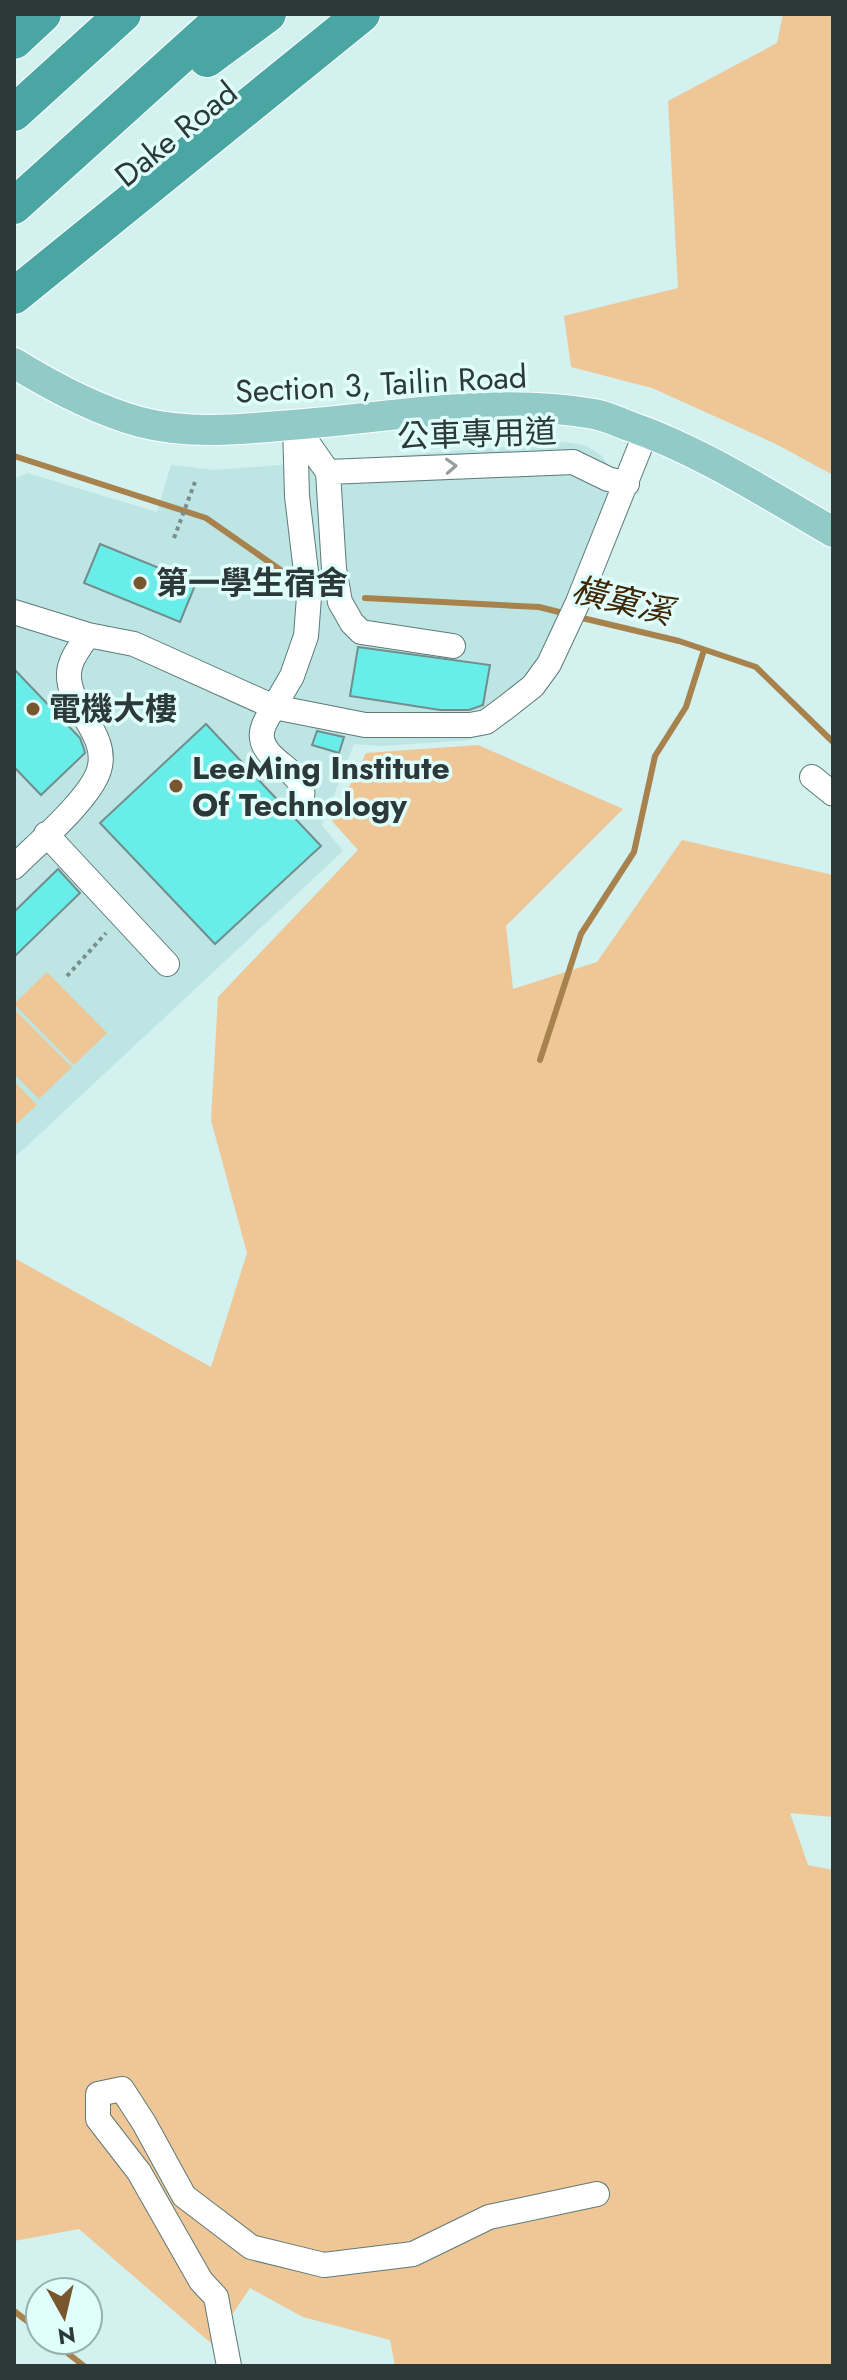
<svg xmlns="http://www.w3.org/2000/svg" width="847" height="2380" font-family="Jost,'Noto Sans TC',sans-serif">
<rect width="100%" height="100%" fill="#d2f1ef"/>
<path fill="#bde5e3" d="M 565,442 L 584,445 L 601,455 L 609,466 L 614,482 L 537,688 L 470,740 L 381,746 L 354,744 L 322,825 L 343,851 L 14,1158 L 14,479 L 27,473 L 157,512 L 171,465 L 215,470 Z"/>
<path fill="#efc695" d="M 783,14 L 833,14 L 833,475 L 776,444 L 652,388 L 571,367 L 564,316 L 678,288 L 668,101 L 777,43 Z
M 478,745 L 623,809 L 506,926 L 513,989 L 597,962 L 682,840 L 833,875 L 833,1817 L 790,1813 L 808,1865 L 833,1870 L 833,2366 L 395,2366 L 390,2340 L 303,2317 L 250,2288 L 212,2344 L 79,2229 L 14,2241 L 14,1258 L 211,1367 L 247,1253 L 211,1120 L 218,997 L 358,850 L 332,821 L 366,753 Z
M 47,972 L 107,1033 L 74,1065 L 14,1004 Z
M 14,1009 L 72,1067 L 39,1099 L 14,1074 Z
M 14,1081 L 37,1105 L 14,1126 Z"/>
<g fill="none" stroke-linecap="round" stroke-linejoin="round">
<path stroke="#a8824d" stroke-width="6" d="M 14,456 L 206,518 L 292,578
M 365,598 L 539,607 L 567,614
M 578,617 L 679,641 L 756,667 L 833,742
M 540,1060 L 581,934 L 634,852 L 655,756 L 686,707 L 704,650
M 14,2311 L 40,2331
M 51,2340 L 84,2366"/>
</g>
<path fill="#69ede8" stroke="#718d8c" stroke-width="2" d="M 100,544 L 196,583 L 180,622 L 84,583 Z
M 358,647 L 490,665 L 483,705 L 469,710 L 440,710 L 350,696 Z
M 14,669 L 80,738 L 84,749 L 85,753 L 41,795 L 14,767 Z
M 206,724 L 321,846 L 215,944 L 100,823 Z
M 317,731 L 344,737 L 339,753 L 312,745 Z
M 58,869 L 80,893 L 14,957 L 14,912 Z"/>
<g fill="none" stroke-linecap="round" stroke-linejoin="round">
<g stroke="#5d7978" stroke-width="26">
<path id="minor" d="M 295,425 L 328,472 L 334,569 L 340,602 L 352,623 L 361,632 L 453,646
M 328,472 L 573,462 L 608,479 L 627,484
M 14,612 L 88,635 L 134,644 L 274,707 L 292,676 L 306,636 L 309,597 L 297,496 L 295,425
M 812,777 L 833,794
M 301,801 C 311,772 265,764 262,738 C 260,727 269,716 274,707 L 365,725 L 470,725 L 486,722 L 505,708 L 533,686 L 549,664 L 578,602 L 646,432
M 46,834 L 167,964
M 14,867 C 36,845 91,798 99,770 C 110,734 67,708 69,673 C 70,659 80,647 88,635
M 229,2366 L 216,2297 L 201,2281 L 139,2172 L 98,2119 L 98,2094 L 122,2089 L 144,2123 L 184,2196 L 251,2247 L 324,2265 L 413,2254 L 489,2217 L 597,2194"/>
</g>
<g stroke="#fff" stroke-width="32">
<path id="major" d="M 14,363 C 53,387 96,410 140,422 C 186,434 233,430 279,426 C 383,419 491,396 594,414 C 606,416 618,422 629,426 C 701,451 767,494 833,532"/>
</g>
<g stroke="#fff" stroke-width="38">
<path id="highway" d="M 14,41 L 43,14
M 207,59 L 268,14
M 14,113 L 123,14
M 14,206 L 227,14
M 14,296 L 362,14"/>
</g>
<path stroke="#798e8d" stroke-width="4" stroke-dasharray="4 4" stroke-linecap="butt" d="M 174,538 L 195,482
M 67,976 L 106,933"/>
<use href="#minor" stroke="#fff" stroke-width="24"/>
<use href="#major" stroke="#92cac7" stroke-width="30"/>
<use href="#highway" stroke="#4aa6a2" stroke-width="36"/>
</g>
<defs><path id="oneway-chevron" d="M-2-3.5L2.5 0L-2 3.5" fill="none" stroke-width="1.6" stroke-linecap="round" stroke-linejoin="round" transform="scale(2)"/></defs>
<use stroke="#969c9c" href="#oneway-chevron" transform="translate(451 466) rotate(-3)"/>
<g fill="#78572e" stroke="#dffefc" stroke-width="3">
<circle cx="140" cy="583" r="8"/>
<circle cx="33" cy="709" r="8"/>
<circle cx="176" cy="786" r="8"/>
</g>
<g text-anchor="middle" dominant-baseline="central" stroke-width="7" stroke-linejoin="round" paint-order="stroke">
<g font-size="32" fill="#2d3939" stroke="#dffefc">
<text transform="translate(176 134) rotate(-39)">Dake Road</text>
<text transform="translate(381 384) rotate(-3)">Section 3, Tailin Road</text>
<text transform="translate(477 434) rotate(-2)">公車專用道</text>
</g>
<g font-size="32" font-weight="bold" fill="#2d3939" stroke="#dffefc" text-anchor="start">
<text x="156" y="583">第一學生宿舍</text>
<text x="49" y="709">電機大樓</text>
<text x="192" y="768">LeeMing Institute<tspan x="192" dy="37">Of Technology</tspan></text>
</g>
<g font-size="34" font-style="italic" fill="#3f2705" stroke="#dffefc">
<text transform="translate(622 601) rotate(14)">橫窠溪</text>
</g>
</g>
<rect width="847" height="2380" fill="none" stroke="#2d3939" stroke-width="32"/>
<g transform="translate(64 2316) rotate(172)"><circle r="38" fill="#dffefc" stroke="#98afae" stroke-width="2"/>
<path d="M0-6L14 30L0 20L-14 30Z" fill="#78572e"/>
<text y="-12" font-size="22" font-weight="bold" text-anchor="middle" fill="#2d3939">N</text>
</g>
</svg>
